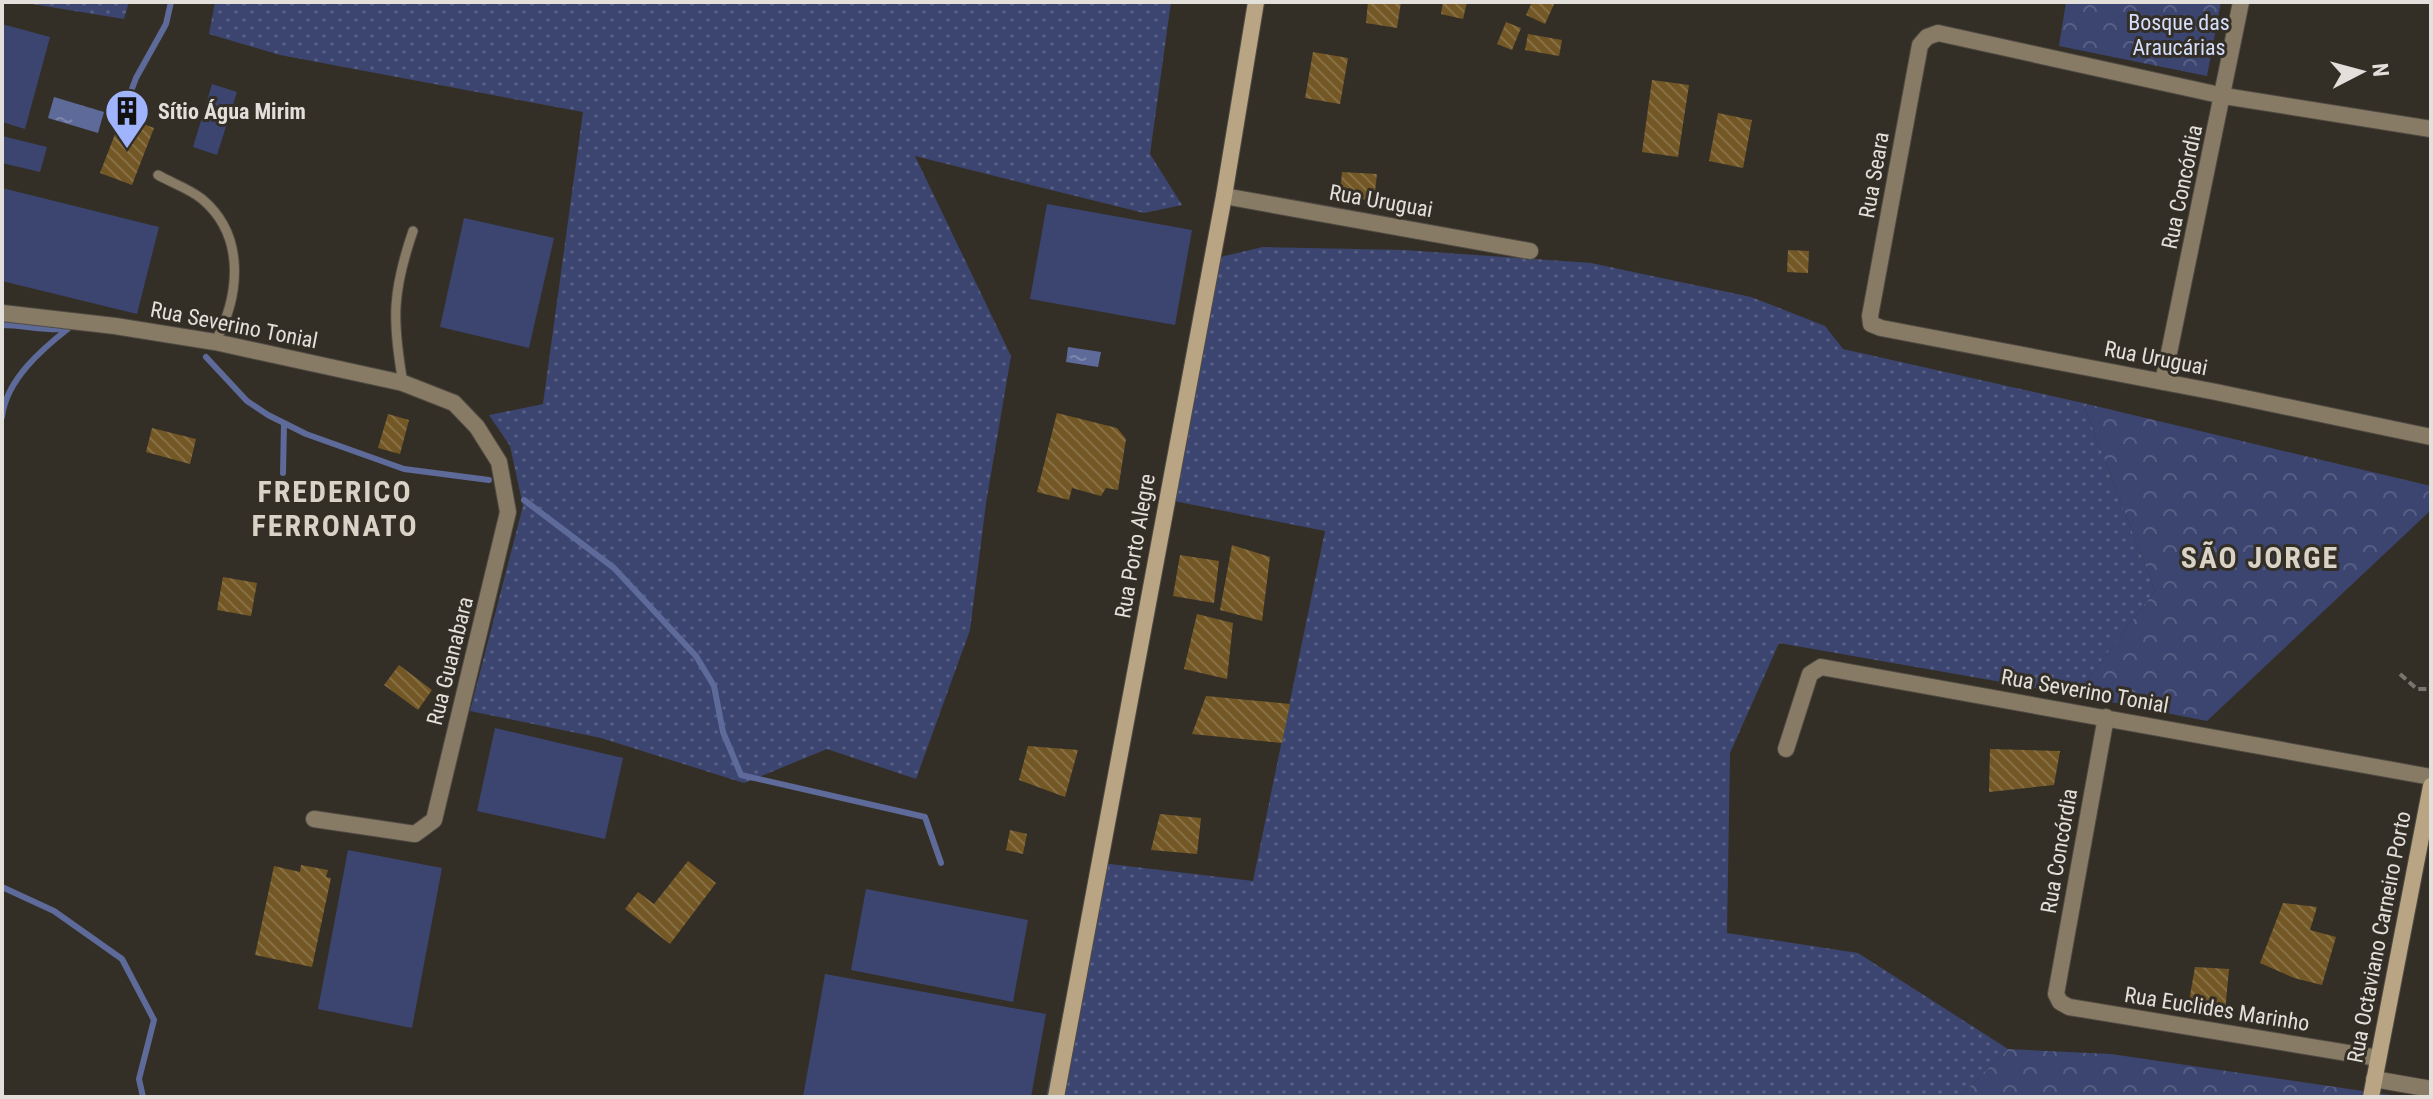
<svg xmlns="http://www.w3.org/2000/svg" width="2433" height="1099" font-family="'Roboto Condensed',sans-serif">
<defs>
<pattern id="grass-dots" width="8" height="8" patternUnits="userSpaceOnUse" patternTransform="scale(2)"><rect width="8" height="8" fill="#3b4570"/><path d="M2 2h.1M6 6h.1" fill="none" stroke="#575f84" stroke-width="1.8" stroke-linecap="round"/></pattern>
<pattern id="forest-crowns" width="20" height="18" patternUnits="userSpaceOnUse" patternTransform="scale(2)"><rect width="20" height="18" fill="#3b4570"/><path d="M2 6a3 3 0 1 1 6 0M12 15a3 3 0 1 1 6 0" fill="none" stroke="#575f84"/></pattern>
<pattern id="water-ripples" width="26" height="14" patternUnits="userSpaceOnUse" patternTransform="scale(2)"><rect width="26" height="14" fill="#5e6a99"/><path d="M2 4q2-2 4 0t4 0M15 11q2-2 4 0t4 0" fill="none" stroke="#7d86ab"/></pattern>
<pattern id="building-back-hatch" width="6" height="6" patternUnits="userSpaceOnUse" patternTransform="scale(2)"><rect width="6" height="6" fill="#735826"/><path d="M-1 5l2 2M0 0l6 6M5-1l2 2" fill="none" stroke="#877045"/></pattern>
</defs>
<rect width="100%" height="100%" fill="#342f26"/>
<path fill="url(#grass-dots)" d="M 20,2 L 129,2 L 124,19 Z
M 215,2 L 1171,2 L 1150,154 L 1182,205 L 1144,213 L 915,156 L 1011,356 L 986,503 L 970,630 L 916,779 L 827,749 L 744,783 L 601,738 L 470,711 L 523,506 L 510,446 L 489,415 L 543,404 L 583,112 L 280,55 L 209,34 Z
M 1263,247 L 1404,250 L 1591,263 L 1751,297 L 1825,326 L 1843,349 L 2083,403 L 2155,591 L 2075,695 L 1779,643 L 1730,753 L 1727,933 L 1858,953 L 2008,1049 L 1959,1097 L 1046,1097 L 1093,862 L 1253,881 L 1325,531 L 1159,498 L 1203,261 Z"/>
<path fill="url(#forest-crowns)" d="M 2066,2 L 2221,2 L 2207,76 L 2059,46 Z
M 2083,403 L 2431,486 L 2431,510 L 2207,721 L 2075,695 L 2155,591 Z
M 2008,1049 L 2111,1054 L 2404,1097 L 1959,1097 Z"/>
<path fill="#3b4570" d="M 2,24 L 50,37 L 25,129 L 2,122 Z
M 212,84 L 237,92 L 217,155 L 193,147 Z
M 2,136 L 47,147 L 40,172 L 2,163 Z
M 2,188 L 159,227 L 137,314 L 2,281 Z
M 1047,204 L 1192,230 L 1175,325 L 1030,299 Z
M 464,218 L 554,238 L 529,348 L 440,327 Z
M 495,728 L 623,758 L 605,839 L 477,811 Z
M 348,850 L 442,868 L 412,1028 L 318,1009 Z
M 866,889 L 1028,920 L 1013,1002 L 851,970 Z
M 825,974 L 1046,1014 L 1031,1097 L 803,1097 Z"/>
<path fill="url(#water-ripples)" d="M 54,97 L 104,112 L 98,133 L 48,118 Z
M 1068,347 L 1101,352 L 1098,367 L 1066,362 Z"/>
<g fill="none" stroke-linecap="round" stroke-linejoin="round">
<path stroke="#5e6a99" stroke-width="6" d="M 124,110 L 136,78 L 166,24 L 171,2
M 2,325 C 24,325 44,331 66,329
M 206,357 L 247,401 L 268,415 L 306,434 L 404,469 L 489,480
M 2,417 C 6,380 42,349 69,328
M 283,473 L 284,423
M 524,500 L 614,568 L 696,656 L 714,686 L 723,732 L 741,775 L 925,817 L 941,863
M 2,887 L 54,911 L 122,959 L 154,1020 L 139,1079 L 143,1097"/>
</g>
<path fill="url(#building-back-hatch)" d="M 1368,2 L 1401,2 L 1397,28 L 1366,23 Z
M 1443,2 L 1467,2 L 1463,19 L 1441,14 Z
M 1532,2 L 1555,2 L 1545,24 L 1526,15 Z
M 1506,22 L 1521,28 L 1512,50 L 1497,44 Z
M 1528,34 L 1562,40 L 1559,56 L 1525,50 Z
M 1313,52 L 1348,58 L 1340,104 L 1305,98 Z
M 1652,80 L 1689,85 L 1678,157 L 1642,152 Z
M 1718,113 L 1752,120 L 1743,168 L 1709,161 Z
M 122,116 L 154,128 L 132,185 L 100,173 Z
M 1342,172 L 1377,174 L 1374,200 L 1330,197 L 1331,183 L 1341,183 Z
M 1788,250 L 1809,251 L 1808,273 L 1787,272 Z
M 1057,413 L 1117,428 L 1126,439 L 1118,490 L 1106,488 L 1101,496 L 1072,488 L 1069,500 L 1037,492 Z
M 388,414 L 409,420 L 400,454 L 378,448 Z
M 152,428 L 196,439 L 190,464 L 146,452 Z
M 1232,545 L 1270,557 L 1262,621 L 1220,610 Z
M 1180,555 L 1219,561 L 1214,603 L 1173,596 Z
M 223,577 L 257,583 L 251,616 L 217,610 Z
M 1197,614 L 1233,623 L 1227,679 L 1184,669 Z
M 399,665 L 432,690 L 418,710 L 384,685 Z
M 1206,696 L 1290,704 L 1282,743 L 1192,734 Z
M 1028,746 L 1078,750 L 1065,797 L 1019,780 Z
M 1990,749 L 2060,751 L 2054,785 L 1989,792 Z
M 1160,814 L 1201,818 L 1197,854 L 1151,850 Z
M 1010,830 L 1027,834 L 1023,854 L 1006,850 Z
M 688,861 L 716,883 L 670,944 L 625,909 L 638,892 L 654,904 Z
M 301,865 L 328,870 L 326,877 L 331,878 L 312,967 L 255,955 L 274,866 L 300,872 Z
M 2283,903 L 2317,907 L 2310,930 L 2336,937 L 2322,985 L 2294,978 L 2260,963 Z
M 2195,967 L 2229,969 L 2225,1012 L 2188,1007 Z"/>
<g fill="none" stroke-linecap="round" stroke-linejoin="round">
<g stroke="#504b43" stroke-width="11">
<path id="lane" d="M 158,175 C 172,183 190,189 202,199 C 246,236 240,296 215,342
M 403,383 C 392,320 392,292 413,231"/>
</g>
<g stroke="#504b43" stroke-width="18">
<path id="street" d="M 2431,129 L 2224,96 L 1938,33 L 1927,37 L 1920,45 L 1870,316 L 1871,324 L 1881,328 L 2216,392 L 2431,437
M 1224,196 L 1530,251
M 2,313 L 115,326 L 215,342 L 403,383 L 454,403 L 477,427 L 499,462 L 508,512 L 434,820 L 415,834 L 314,819
M 2163,382 L 2241,2
M 2106,717 L 2056,994 L 2060,1002 L 2069,1007 L 2378,1058
M 1786,749 L 1810,674 L 1821,667 L 2431,777
M 2374,1079 L 2431,1089"/>
</g>
<g stroke="#504b43" stroke-width="18">
<path id="secondary" d="M 1056,1097 L 1224,196 L 1256,2
M 2371,1097 L 2431,786"/>
</g>
<path stroke="#79746d" stroke-width="4" stroke-dasharray="8 4" stroke-linecap="butt" d="M 2400,674 L 2417,689 L 2431,689"/>
<use href="#lane" stroke="#877b66" stroke-width="9"/>
<use href="#street" stroke="#877b66" stroke-width="16"/>
<use href="#secondary" stroke="#b9a584" stroke-width="16"/>
</g>
<defs>
<g id="building-pin" transform="scale(2.3)"><path d="M0 17L-7.5 6A9.5 9.5 0 1 1 7.5 6Z" fill="#a0b3fd" stroke="#342f26"/><path d="M-4-6H4V6H1V3H-1V6H-4ZM-2.5-4.3h1.7v1.8h-1.7ZM.8-4.3h1.7v1.8H.8ZM-2.5-1h1.7V.8h-1.7ZM.8-1h1.7V.8H.8Z" fill="#111"/></g>
</defs>
<g fill-rule="evenodd">
<use href="#building-pin" x="127" y="111"/>
</g>
<g text-anchor="middle" dominant-baseline="central" stroke-width="6" stroke-linejoin="round" paint-order="stroke">
<g font-size="22" fill="#d5defc" stroke="#342f26">
<text x="2179" y="22">Bosque das<tspan x="2179" dy="25">Araucárias</tspan></text>
</g>
<g font-size="22" font-weight="bold" fill="#e3dfda" stroke="#342f26" text-anchor="start">
<text x="158" y="111">Sítio Água Mirim</text>
</g>
<g font-size="22" fill="#e3dfda" stroke="#342f26">
<text transform="translate(1874 175) rotate(-80)">Rua Seara</text>
<text transform="translate(2182 187) rotate(-78)">Rua Concórdia</text>
<text transform="translate(1381 201) rotate(10)">Rua Uruguai</text>
<text transform="translate(234 325) rotate(11)">Rua Severino Tonial</text>
<text transform="translate(2156 358) rotate(11)">Rua Uruguai</text>
<text transform="translate(1135 546) rotate(-80)">Rua Porto Alegre</text>
<text transform="translate(450 661) rotate(-76)">Rua Guanabara</text>
<text transform="translate(2085 691) rotate(10)">Rua Severino Tonial</text>
<text transform="translate(2059 851) rotate(-80)">Rua Concórdia</text>
<text transform="translate(2379 937) rotate(-79)">Rua Octaviano Carneiro Porto</text>
<text transform="translate(2217 1009) rotate(9)">Rua Euclides Marinho</text>
</g>
<g font-size="30" font-weight="bold" letter-spacing="2" fill="#d9d3c7" stroke="#342f26">
<text x="335" y="491">FREDERICO<tspan x="335" dy="34">FERRONATO</tspan></text>
<text x="2260" y="557">SÃO JORGE</text>
</g>
</g>
<rect width="2433" height="1099" fill="none" stroke="#e3dfda" stroke-width="8"/>
<g transform="translate(2361 72) rotate(84)" stroke="#342f26" stroke-width="6" paint-order="stroke">
<path d="M0-6L14 30L0 20L-14 30Z" fill="#e3dfda"/>
<text y="-12" font-size="22" font-weight="bold" text-anchor="middle" fill="#e3dfda">N</text>
</g>
</svg>
